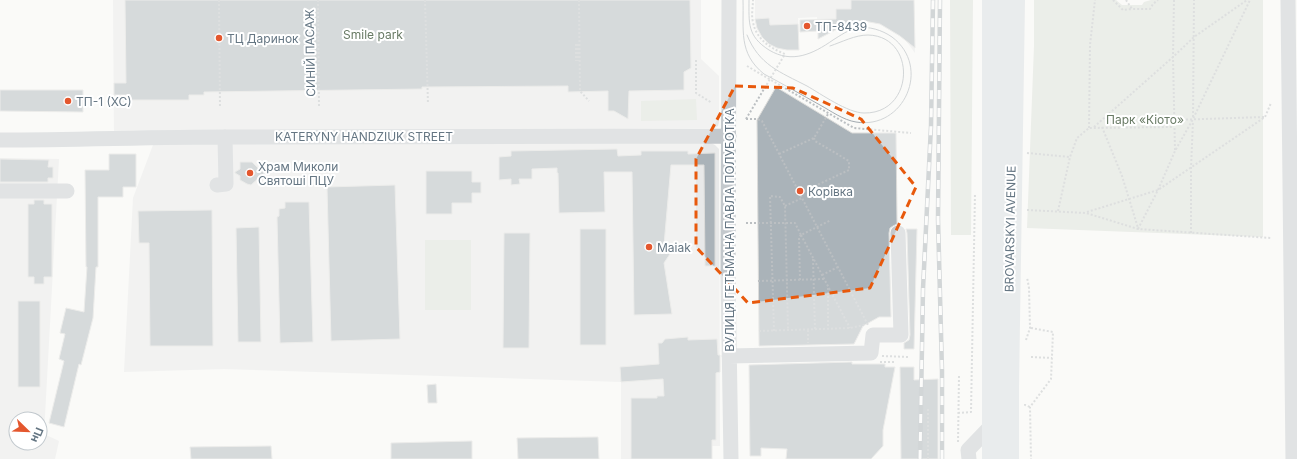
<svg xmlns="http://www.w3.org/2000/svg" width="1297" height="459" font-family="Inter,sans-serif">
<rect width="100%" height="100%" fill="#fafaf8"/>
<path fill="#e8e9e9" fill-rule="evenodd" d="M 113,0 L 701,0 L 701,59 L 719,76 L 719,122 L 718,126 L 714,128 L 114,134 Z
M 755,0 L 914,0 L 915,53 L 907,42 L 900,35 L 880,24 L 864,21 L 847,24 L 818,39 L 817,17 L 798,18 L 799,50 L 787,50 L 777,48 L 769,44 L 762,37 L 757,28 L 755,19 Z
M 222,142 L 482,144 L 709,142 L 715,145 L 719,149 L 720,446 L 706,446 L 706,459 L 621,459 L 621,382 L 224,369 L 124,372 L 133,198 L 153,145 Z
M 0,158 L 59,159 L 44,434 L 59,441 L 55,459 L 0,459 ZM 16,419 L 40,419 L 40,443 L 16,443 Z"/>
<path fill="#dadfd7" d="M 950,0 L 973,0 L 971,235 L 951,235 Z
M 1034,0 L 1116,0 L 1122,5 L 1142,5 L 1144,2 L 1151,0 L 1263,0 L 1263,237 L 1027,228 L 1034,46 Z
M 696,99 L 697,120 L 641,121 L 641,101 Z
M 425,240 L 471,240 L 471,310 L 425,310 Z"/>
<path fill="#aab3b9" stroke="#dcdcda" d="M 125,0 L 690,0 L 691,68 L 684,72 L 684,90 L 629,91 L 628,119 L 614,111 L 608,111 L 608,91 L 568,92 L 568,86 L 422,87 L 422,89 L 204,92 L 204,95 L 189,95 L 189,100 L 126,100 L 126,95 L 114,95 L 114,83 L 126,83 Z
M 851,0 L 914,0 L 915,48 L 900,36 L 880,24 L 864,21 L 847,24 L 818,39 L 818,31 L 800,32 L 800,20 L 836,19 L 836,9 L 851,9 Z
M 769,18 L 770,25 L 798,24 L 799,50 L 787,50 L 777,48 L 769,44 L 762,37 L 757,28 L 755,19 Z
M 776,87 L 852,133 L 896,133 L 897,224 L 893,226 L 890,228 L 889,233 L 891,317 L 879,317 L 863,326 L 854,344 L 759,346 L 757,120 Z
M 0,90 L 83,90 L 83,112 L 0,111 Z
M 617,149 L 618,156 L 641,155 L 641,151 L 688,151 L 688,154 L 715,153 L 715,266 L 705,266 L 704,165 L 671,165 L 664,245 L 670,254 L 664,263 L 672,314 L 634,315 L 632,172 L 604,172 L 605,212 L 559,213 L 558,173 L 557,173 L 557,168 L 532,169 L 532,179 L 519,179 L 520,184 L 511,185 L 511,179 L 499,180 L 499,157 L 511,156 L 511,151 Z
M 109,154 L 136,154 L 136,187 L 123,187 L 123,197 L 98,197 L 98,267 L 96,267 L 93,318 L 81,365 L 79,364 L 64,427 L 49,423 L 64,361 L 59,359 L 65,334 L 60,333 L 66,308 L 84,312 L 87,267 L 86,267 L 85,170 L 109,170 Z
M 0,159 L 49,160 L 48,167 L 53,167 L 53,178 L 48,178 L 48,182 L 0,182 Z
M 240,162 L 252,162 L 258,168 L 269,169 L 251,185 L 247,184 L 240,180 L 240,176 L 235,173 L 235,172 L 240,169 Z
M 426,171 L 472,171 L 472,182 L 481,182 L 481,193 L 472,193 L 472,203 L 452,203 L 452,214 L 426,214 Z
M 395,185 L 400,339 L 331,341 L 327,187 Z
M 34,200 L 44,200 L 44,204 L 52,204 L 52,277 L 44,277 L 44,284 L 34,284 L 34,277 L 28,277 L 28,204 L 34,204 Z
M 285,202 L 309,202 L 313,342 L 280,343 L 277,217 L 279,216 L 279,209 L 285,208 Z
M 212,210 L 213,346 L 150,346 L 149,243 L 139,243 L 138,211 Z
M 259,227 L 261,342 L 238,342 L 236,228 Z
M 580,229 L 606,229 L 606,345 L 580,345 Z
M 906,229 L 917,229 L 914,349 L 904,349 L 904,343 L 909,340 L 910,335 L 907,233 Z
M 504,233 L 530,233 L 529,348 L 503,348 Z
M 18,301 L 40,301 L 40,387 L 18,387 Z
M 688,337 L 688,340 L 717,339 L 718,355 L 720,355 L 720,372 L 716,373 L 716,440 L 712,440 L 712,459 L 631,459 L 631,398 L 657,398 L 657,396 L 664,396 L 663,379 L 621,382 L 620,367 L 659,364 L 658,343 L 662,343 L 665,339 Z
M 852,362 L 852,364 L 885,364 L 885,367 L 895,367 L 883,430 L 883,446 L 871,459 L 786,459 L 787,449 L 761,448 L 761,456 L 750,456 L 749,365 Z
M 900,367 L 914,367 L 914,380 L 938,379 L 938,459 L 901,459 Z
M 436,384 L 437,403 L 428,403 L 427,385 Z
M 598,437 L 599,459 L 518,459 L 517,438 Z
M 472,441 L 472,459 L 391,459 L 391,443 Z
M 271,446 L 272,459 L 191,459 L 190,447 Z"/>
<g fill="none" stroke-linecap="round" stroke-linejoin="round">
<path stroke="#bbbfc2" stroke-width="2" stroke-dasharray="2 2" stroke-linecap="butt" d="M 219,0 L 220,108
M 318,0 L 319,106
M 425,0 L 428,104
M 579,0 L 580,91 L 589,101
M 1113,0 L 1123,10 L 1132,9
M 1126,0 L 1132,9 L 1150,9 L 1153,4 L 1158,0
M 1174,0 L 1173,57 L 1175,150
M 576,44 L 576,61
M 578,44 L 578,61
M 696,60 L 696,93 L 712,103
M 747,66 L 854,128 L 911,133
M 1193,117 L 1194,0
M 746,119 L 757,119 L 762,121 L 868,325
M 746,119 L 785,54 C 770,48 756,39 753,22 C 751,15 753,7 753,0
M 1174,120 L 1264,117
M 1094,127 L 1173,57 L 1194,37 L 1247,0
M 1102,127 L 1122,176 L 1138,228
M 1089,128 L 1090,45 L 1095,0
M 1027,153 L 1070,157
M 779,154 L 814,138 L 828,114
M 800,193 L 849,170 L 849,161 L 815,141 L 814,138
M 785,206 L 802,198
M 1027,210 L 1086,213 L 1138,229 L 1271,238
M 1058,211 L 1070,157 L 1077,138 L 1089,128 L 1173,127
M 1087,212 L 1158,190 L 1265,117 L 1271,103
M 746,223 L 795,223 L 801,235 L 831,220
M 1138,229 L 1158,190 L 1175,151 L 1193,119 L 1250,0
M 1191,233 L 1191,168 L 1193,121
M 801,235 L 850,328
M 813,259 L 815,330
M 822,275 L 838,267
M 800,280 L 799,237 L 801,235
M 758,281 L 824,279
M 828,288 L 828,329
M 1031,328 L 1053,332 L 1051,379 L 1030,407 L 1031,459
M 808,330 L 808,343
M 759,331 L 850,328 L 864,325
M 774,331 L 770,196 L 780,197 L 785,206 L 788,330
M 1026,340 L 1030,328 L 1029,288 L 1027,277
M 882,356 L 909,357
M 1031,357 L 1052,358
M 880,362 L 894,362
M 1025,404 L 1025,405 L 1030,407
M 958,413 L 971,412 L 975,193
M 958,442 L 959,376
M 928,459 L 928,408"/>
<path stroke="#c3c8cc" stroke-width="15" d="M 729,0 L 728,276 L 731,459
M 1288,0 L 1293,459
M 0,140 C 76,140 151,137 227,137 C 394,136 561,137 729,136
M 217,185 L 226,184 L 225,137
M 0,191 L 67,191
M 729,356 L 871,353 L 873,335 L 901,335 L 898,233
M 969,459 L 968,450 L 992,425"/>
<path stroke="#d6dbdf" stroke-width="22" d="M 993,459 L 993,0
M 1008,459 L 1008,387 L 1014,0"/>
<path stroke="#a2aab0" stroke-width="1" d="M 743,0 C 744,30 738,53 764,74 C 783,84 802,95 820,105 C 831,111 843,120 856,122 C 904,130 932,67 892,37 C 882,30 869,26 857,28 C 848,30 841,35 833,40 C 813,54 792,64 769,50 C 747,36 749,23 749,0
M 747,35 C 759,65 780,72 807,86 C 821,94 848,113 864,113 C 915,114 917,36 868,35 C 855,35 842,42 830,46"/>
<g stroke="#a2aab0" stroke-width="4.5">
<path id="rail" d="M 940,0 L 938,219 L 942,371 L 942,459
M 920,459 L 923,289 L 931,126 L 933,0"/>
</g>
<use href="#rail" stroke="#fff" stroke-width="3" stroke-dasharray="9" stroke-linecap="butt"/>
</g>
<path d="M0 0H1297V459H0ZM 735,86 L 793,88 L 861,119 L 916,187 L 870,288 L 748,303 L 696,247 L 696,159 Z" fill="#fafaf8" fill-opacity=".55" fill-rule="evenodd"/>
<path fill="none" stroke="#e8590c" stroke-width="3" stroke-dasharray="8 5" stroke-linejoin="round" d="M 735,86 L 793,88 L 861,119 L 916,187 L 870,288 L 748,303 L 696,247 L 696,159 Z"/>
<g fill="#e4572e" stroke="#fff" stroke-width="1.5">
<circle cx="807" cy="26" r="4"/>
<circle cx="219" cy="38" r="4"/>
<circle cx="68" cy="101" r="4"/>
<circle cx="250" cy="173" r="4"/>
<circle cx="800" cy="191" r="4"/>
<circle cx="649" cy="247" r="4"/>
</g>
<g text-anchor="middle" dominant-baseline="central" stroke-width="4" stroke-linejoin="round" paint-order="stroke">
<g font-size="12" fill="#657683" stroke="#fff" text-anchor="start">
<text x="815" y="26">ТП-8439</text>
<text x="227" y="38">ТЦ Даринок</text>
<text x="76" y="101">ТП-1 (ХС)</text>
<text x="258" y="166">Храм Миколи<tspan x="258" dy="14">Святоші ПЦУ</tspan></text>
<text x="808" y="191">Корівка</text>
<text x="657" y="247">Maiak</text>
</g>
<g font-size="12" fill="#687a64" stroke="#fff">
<text x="373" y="34">Smile park</text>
<text x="1145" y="119">Парк «Кіото»</text>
</g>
<g font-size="12" fill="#657683" stroke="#fff">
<text transform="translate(310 53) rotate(-91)">СИНІЙ ПАСАЖ</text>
<text x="364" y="136">KATERYNY HANDZIUK STREET</text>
<text transform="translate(1010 229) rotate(-89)">BROVARSKYI AVENUE</text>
<text transform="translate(729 230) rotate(-90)">ВУЛИЦЯ ГЕТЬМАНА ПАВЛА ПОЛУБОТКА</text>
</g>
</g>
<g transform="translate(28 431) rotate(113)"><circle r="19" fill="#ffffff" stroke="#c1c8cd"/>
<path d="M0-3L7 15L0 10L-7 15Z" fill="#e4572e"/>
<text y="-6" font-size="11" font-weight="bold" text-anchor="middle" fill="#657683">Пн</text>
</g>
</svg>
